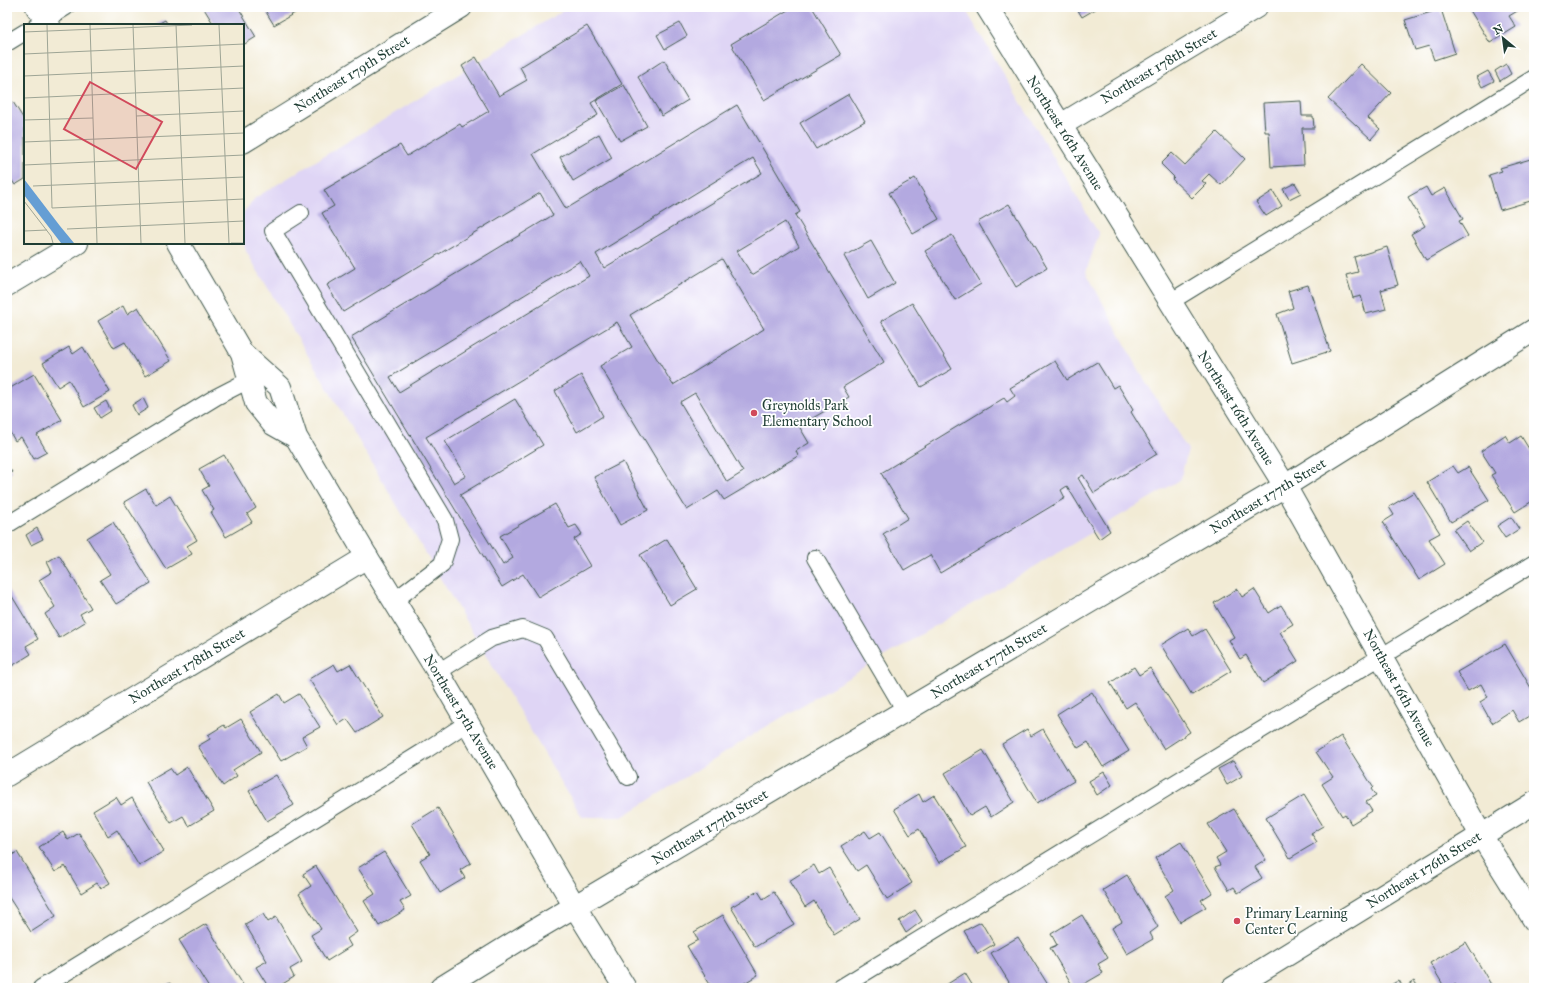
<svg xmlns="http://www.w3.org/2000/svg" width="1541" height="995" font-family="'IM FELL Great Primer',serif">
<rect width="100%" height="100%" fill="#fff"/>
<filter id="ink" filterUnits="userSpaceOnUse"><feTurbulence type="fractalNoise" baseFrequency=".025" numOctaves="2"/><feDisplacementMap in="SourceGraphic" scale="8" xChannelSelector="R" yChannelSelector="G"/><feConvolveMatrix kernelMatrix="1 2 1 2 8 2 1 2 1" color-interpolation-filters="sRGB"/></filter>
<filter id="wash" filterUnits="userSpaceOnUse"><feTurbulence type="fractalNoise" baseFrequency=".012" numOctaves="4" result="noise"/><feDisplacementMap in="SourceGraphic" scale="16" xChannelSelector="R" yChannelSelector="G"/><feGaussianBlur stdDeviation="0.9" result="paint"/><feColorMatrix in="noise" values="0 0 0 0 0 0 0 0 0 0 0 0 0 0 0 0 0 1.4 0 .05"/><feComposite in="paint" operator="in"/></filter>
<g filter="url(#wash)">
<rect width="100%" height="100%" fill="#f2ebd5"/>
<path fill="#dfd5f5" d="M 569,7 L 964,7 L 1099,234 L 1086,272 L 1143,377 L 1188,450 L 1180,480 L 759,731 L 622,817 L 582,817 L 246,251 L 243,241 L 243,213 L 255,198 Z"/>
<g id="blocks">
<path fill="#b3a9e0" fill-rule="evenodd" d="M 203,7 L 238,7 L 256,37 L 243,45 L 243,25 L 214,25 Z
M 263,7 L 298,7 L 300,10 L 274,25 Z
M 793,7 L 812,7 L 841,55 L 764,100 L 731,44 Z
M 1076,7 L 1099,7 L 1082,17 Z
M 1468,7 L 1524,7 L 1509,16 L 1516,27 L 1490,43 Z
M 1441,9 L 1455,53 L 1434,60 L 1429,46 L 1415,50 L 1405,20 Z
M 165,20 L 168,25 L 156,25 Z
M 680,23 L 687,36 L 665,49 L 657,35 Z
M 587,26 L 622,84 L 591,103 L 598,115 L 533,154 L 566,209 L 737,105 L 800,212 L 795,215 L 884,362 L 843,387 L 849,397 L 799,426 L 809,443 L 796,451 L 798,456 L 724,500 L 718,491 L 687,510 L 600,366 L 632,347 L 617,322 L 426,437 L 454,483 L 466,476 L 445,441 L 515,399 L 543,445 L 460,495 L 503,565 L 513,558 L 500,536 L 555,504 L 569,528 L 576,525 L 582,534 L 574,539 L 590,566 L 538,597 L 523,574 L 502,587 L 351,337 L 553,215 L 540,193 L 343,312 L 327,285 L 355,268 L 322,213 L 334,206 L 324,190 L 400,145 L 407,156 L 460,124 L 462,127 L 489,111 L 462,66 L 476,57 L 499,96 L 527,80 L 520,67 ZM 753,158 L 762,173 L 604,268 L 596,254 ZM 785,222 L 799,246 L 752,275 L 737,251 ZM 722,259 L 764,329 L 673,385 L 630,315 ZM 580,261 L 589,276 L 399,392 L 390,377 ZM 695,393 L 743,472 L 727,482 L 680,402 Z
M 664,60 L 688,100 L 662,116 L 638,77 Z
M 1361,64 L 1391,93 L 1368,118 L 1380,129 L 1371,139 L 1328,99 Z
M 1506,64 L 1511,74 L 1500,81 L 1495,71 Z
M 1488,71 L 1494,81 L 1482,87 L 1477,77 Z
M 624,85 L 647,126 L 620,141 L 596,101 Z
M 849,94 L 865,121 L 816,149 L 800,123 Z
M 1301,101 L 1302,116 L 1313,116 L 1314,128 L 1302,128 L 1304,165 L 1271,167 L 1269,132 L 1265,132 L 1263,103 Z
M 13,102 L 25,121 L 25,179 L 15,185 L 7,173 L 7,155 L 9,153 L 7,149 L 7,106 Z
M 1217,132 L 1245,159 L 1221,185 L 1209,174 L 1202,181 L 1206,184 L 1192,198 L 1172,179 L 1174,177 L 1161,164 L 1172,153 L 1185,165 Z
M 599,134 L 612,158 L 573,181 L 560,157 Z
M 1534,158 L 1534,200 L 1500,210 L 1489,175 L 1502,171 L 1500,168 Z
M 915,178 L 939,219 L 913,234 L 889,193 Z
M 1295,183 L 1301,193 L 1289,199 L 1283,189 Z
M 1426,187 L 1431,196 L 1445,188 L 1463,219 L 1459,221 L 1468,236 L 1426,260 L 1411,234 L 1425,226 L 1408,197 Z
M 1273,191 L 1282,206 L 1266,216 L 1256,202 Z
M 1009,204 L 1047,268 L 1016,287 L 978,222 Z
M 952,235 L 981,284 L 955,300 L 925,251 Z
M 871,241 L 895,283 L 868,299 L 844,256 Z
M 1387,247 L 1398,285 L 1381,290 L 1386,309 L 1366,314 L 1361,296 L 1353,298 L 1346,275 L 1358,272 L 1354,257 Z
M 1308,285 L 1330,351 L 1292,363 L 1277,314 L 1293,308 L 1288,291 Z
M 912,303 L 952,369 L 921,387 L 881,321 Z
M 123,306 L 127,314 L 138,307 L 171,361 L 145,376 L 125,342 L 114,348 L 98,321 Z
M 69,347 L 73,354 L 83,347 L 110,392 L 84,407 L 69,380 L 58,387 L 43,363 Z
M 1055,361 L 1067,380 L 1097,362 L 1113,388 L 1118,385 L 1133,410 L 1131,412 L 1157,454 L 1094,493 L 1083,475 L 1078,478 L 1110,531 L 1099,539 L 1067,486 L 1061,490 L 1065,498 L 940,573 L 930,555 L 904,570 L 883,534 L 908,518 L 881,473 L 1004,398 L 1007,402 L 1015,396 L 1010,388 Z
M 34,374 L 62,420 L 37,435 L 47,452 L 34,459 L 21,437 L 15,441 L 7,427 L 7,390 Z
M 581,375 L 603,416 L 577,432 L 555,391 Z
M 143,398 L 148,408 L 137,415 L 132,405 Z
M 106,401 L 111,411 L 100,418 L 94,408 Z
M 1505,435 L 1510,443 L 1521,436 L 1534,457 L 1534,500 L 1515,512 L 1491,475 L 1495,473 L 1481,451 Z
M 224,455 L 256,508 L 247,514 L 252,522 L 226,537 L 211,512 L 214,510 L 202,490 L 209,486 L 199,469 Z
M 623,462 L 648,510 L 620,525 L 594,477 Z
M 7,465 L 12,472 L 7,475 Z
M 1453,466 L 1458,473 L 1468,467 L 1489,500 L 1451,522 L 1427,482 Z
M 146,489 L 156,505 L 170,496 L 197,540 L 187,546 L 192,554 L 166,569 L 124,502 Z
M 1414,492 L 1440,533 L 1429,539 L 1445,564 L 1419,580 L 1383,522 L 1394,515 L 1389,507 Z
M 1511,517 L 1519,529 L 1505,538 L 1497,526 Z
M 1467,521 L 1482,542 L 1469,551 L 1454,530 Z
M 113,522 L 151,583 L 116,604 L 100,580 L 110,574 L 87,538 Z
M 37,528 L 43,539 L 31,545 L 26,535 Z
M 667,539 L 697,589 L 670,605 L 640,555 Z
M 59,555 L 91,608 L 80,614 L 85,622 L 59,638 L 45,614 L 55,607 L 39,580 L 52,572 L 47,562 Z
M 7,588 L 38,639 L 26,646 L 31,654 L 7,669 Z
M 1237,589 L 1242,597 L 1254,589 L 1269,613 L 1281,605 L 1293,624 L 1280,632 L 1298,661 L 1263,683 L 1246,655 L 1240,659 L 1229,640 L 1234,637 L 1214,603 Z
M 1534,621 L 1534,630 L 1530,624 Z
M 1188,628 L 1193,636 L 1205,629 L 1231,671 L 1192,695 L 1161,645 Z
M 1505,644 L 1534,693 L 1534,713 L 1519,722 L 1512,710 L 1492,723 L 1480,702 L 1488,697 L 1481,684 L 1468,691 L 1457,672 Z
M 334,664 L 338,671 L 350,664 L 383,717 L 357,733 L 347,719 L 338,725 L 309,679 Z
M 1134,667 L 1139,675 L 1150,668 L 1190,732 L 1164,749 L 1135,702 L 1126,708 L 1110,683 Z
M 1092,692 L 1129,751 L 1103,767 L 1088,742 L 1078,748 L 1057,714 Z
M 279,694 L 284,703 L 299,694 L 320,727 L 302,737 L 307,746 L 281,761 L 250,712 Z
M 241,719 L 261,752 L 233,770 L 237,776 L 223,786 L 198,746 L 210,739 L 208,735 L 224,725 L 226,728 Z
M 1027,729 L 1031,736 L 1043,729 L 1074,781 L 1037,803 L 1002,744 Z
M 1341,736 L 1373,787 L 1371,789 L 1376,796 L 1366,802 L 1372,811 L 1351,824 L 1345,814 L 1342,816 L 1322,784 L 1333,777 L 1316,752 Z
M 983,750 L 1014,802 L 991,817 L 985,807 L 970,816 L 945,773 Z
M 1233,761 L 1242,776 L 1227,785 L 1218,769 Z
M 187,767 L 214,811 L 189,826 L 183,816 L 171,823 L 146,782 L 170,768 L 175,775 Z
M 1104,772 L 1112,785 L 1097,795 L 1089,781 Z
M 276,775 L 294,805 L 267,821 L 249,791 Z
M 919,794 L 923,802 L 934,795 L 966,847 L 939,863 L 919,829 L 910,835 L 894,809 Z
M 1304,795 L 1323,826 L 1311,833 L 1317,842 L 1290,858 L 1266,818 Z
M 116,797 L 121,805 L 132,798 L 164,851 L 139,866 L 117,830 L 108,836 L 93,811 Z
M 438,808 L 471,863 L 460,870 L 465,878 L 440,893 L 420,860 L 430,854 L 412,824 Z
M 1234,809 L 1266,860 L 1255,867 L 1262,878 L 1238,893 L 1234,887 L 1229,890 L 1215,867 L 1220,865 L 1216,858 L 1226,852 L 1208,824 Z
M 865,831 L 870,838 L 880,832 L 912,883 L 887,899 L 866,865 L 857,871 L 841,846 Z
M 63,832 L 68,840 L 79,833 L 110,883 L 101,888 L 97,883 L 81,893 L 65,866 L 55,872 L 39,847 Z
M 1181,842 L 1212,893 L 1201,900 L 1206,907 L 1180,922 L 1165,896 L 1174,890 L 1155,858 Z
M 17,852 L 56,916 L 31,932 L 8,896 L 7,897 L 7,864 L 9,863 L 7,858 Z
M 384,852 L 411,896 L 400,902 L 405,910 L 379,926 L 364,901 L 375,894 L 358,868 Z
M 814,865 L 819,874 L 829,868 L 860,919 L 834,935 L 814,901 L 805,907 L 789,881 Z
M 316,866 L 357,932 L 347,939 L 351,946 L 327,961 L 311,935 L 321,929 L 299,894 L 311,886 L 303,874 Z
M 1127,875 L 1158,927 L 1150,933 L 1153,939 L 1127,954 L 1112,928 L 1122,922 L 1103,890 Z
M 758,891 L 763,899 L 774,892 L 794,924 L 755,947 L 731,907 Z
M 915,910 L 922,921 L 906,933 L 899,921 Z
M 263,914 L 268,922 L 276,917 L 302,962 L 290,969 L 294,977 L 276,988 L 269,988 L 256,967 L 267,961 L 245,924 Z
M 723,915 L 758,975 L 736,988 L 712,988 L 687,946 L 698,940 L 694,932 Z
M 1082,915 L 1108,958 L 1098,964 L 1103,973 L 1077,988 L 1074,988 L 1050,948 L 1057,945 L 1051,934 Z
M 981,922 L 994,944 L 978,954 L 964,931 Z
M 206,924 L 245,988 L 209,988 L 179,940 Z
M 1018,937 L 1050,988 L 1010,988 L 1012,987 L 991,953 Z
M 1466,942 L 1493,988 L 1458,988 L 1455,984 L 1448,988 L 1445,988 L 1430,963 Z
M 965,973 L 974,988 L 941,988 Z
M 1399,980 L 1403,988 L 1386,988 Z
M 1414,981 L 1419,988 L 1404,988 Z
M 170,983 L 173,988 L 161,988 Z"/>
</g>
</g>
<g filter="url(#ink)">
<use href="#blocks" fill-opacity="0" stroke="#3f574c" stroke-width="1"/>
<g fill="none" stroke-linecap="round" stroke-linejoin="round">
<g stroke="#3f574c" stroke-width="18">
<path id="service" d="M 37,25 L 66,7
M 7,43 L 25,32
M 301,213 L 273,231 L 445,520 L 450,539 L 442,564 L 394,601
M 1170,302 L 1534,78
M 7,525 L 216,397 L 249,380
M 815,558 L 905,711
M 438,672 L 492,638 L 523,629 L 545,638 L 628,777
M 41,988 L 426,750 L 467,723
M 840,988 L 1534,563"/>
</g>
<g stroke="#3f574c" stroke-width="24">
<path id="minor" d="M 987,7 L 1285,486 L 1481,835 L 1534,920
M 1061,125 L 1256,7
M 243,142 L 461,7
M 7,285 L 77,243
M 7,775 L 367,557
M 441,988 L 533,931 L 1285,486 L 1534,330
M 1233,988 L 1534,803"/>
</g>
<g stroke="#3f574c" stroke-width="24">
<path id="tertiary" d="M 37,7 L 49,25
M 178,243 L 242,353 L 256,403 L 273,424 L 296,437
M 242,353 L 280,387 L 296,437 L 367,557 L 438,672 L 575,907 L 625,988"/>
</g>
<use href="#service" stroke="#fff" stroke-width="16"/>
<use href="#minor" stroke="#fff" stroke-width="22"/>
<use href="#tertiary" stroke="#fff" stroke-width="22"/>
</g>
</g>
<g fill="#d1495b" stroke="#fff" stroke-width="1.5">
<circle cx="754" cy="413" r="4"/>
<circle cx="1237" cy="921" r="4"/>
</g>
<g text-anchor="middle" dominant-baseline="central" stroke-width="3.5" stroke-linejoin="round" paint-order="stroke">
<g font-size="14" fill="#1f3d34" stroke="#fff">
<text transform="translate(1159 66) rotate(-31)">Northeast 178th Street</text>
<text transform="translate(352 74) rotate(-32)">Northeast 179th Street</text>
<text transform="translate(1065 133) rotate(58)">Northeast 16th Avenue</text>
<text transform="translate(1236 408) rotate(58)">Northeast 16th Avenue</text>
<text transform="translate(1268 496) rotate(-31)">Northeast 177th Street</text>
<text transform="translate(989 661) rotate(-31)">Northeast 177th Street</text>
<text transform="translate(187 666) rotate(-31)">Northeast 178th Street</text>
<text transform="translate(1399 688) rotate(61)">Northeast 16th Avenue</text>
<text transform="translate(461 712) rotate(59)">Northeast 15th Avenue</text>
<text transform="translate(710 827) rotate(-31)">Northeast 177th Street</text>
<text transform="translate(1424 870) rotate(-32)">Northeast 176th Street</text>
</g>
<g font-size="14" fill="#1f3d34" stroke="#fff" text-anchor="start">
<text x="762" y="405">Greynolds Park<tspan x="762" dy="16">Elementary School</tspan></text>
<text x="1245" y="913">Primary Learning<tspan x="1245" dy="16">Center C</tspan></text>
</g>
</g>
<g transform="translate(24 24)">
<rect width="220" height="220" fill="#f2ebd5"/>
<path d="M 0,155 L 36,202 L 50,219 L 37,219 L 0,171 Z" fill="#659ed4"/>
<path fill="none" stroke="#9ea595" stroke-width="1" d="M 23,1 L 28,184 L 220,175M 66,1 L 73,219M 109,1 L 117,219M 152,1 L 161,219M 195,1 L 205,219M 0,8 L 168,1M 0,30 L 220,20M 0,52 L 220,42M 0,74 L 220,64M 112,92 L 220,87M 0,96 L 69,94M 0,118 L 220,109M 0,141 L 220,131M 9,162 L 220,153M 0,177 L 27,212 L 29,219M 43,205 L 220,197M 0,207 L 23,206M 207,219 L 220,219"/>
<path fill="#d1495b" fill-opacity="0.15" stroke="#d1495b" stroke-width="2" d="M 66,58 L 138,98 L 112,145 L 40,105 Z"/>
<rect width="220" height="220" fill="none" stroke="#1f3d34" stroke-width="2"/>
</g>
<rect width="1541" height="995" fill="none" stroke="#fff" stroke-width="24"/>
<g transform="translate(1503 38) rotate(331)" stroke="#ffffff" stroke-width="3" paint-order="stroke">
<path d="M0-3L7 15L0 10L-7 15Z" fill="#1f3d34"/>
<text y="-6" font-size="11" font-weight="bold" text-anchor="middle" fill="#1f3d34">N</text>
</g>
</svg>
